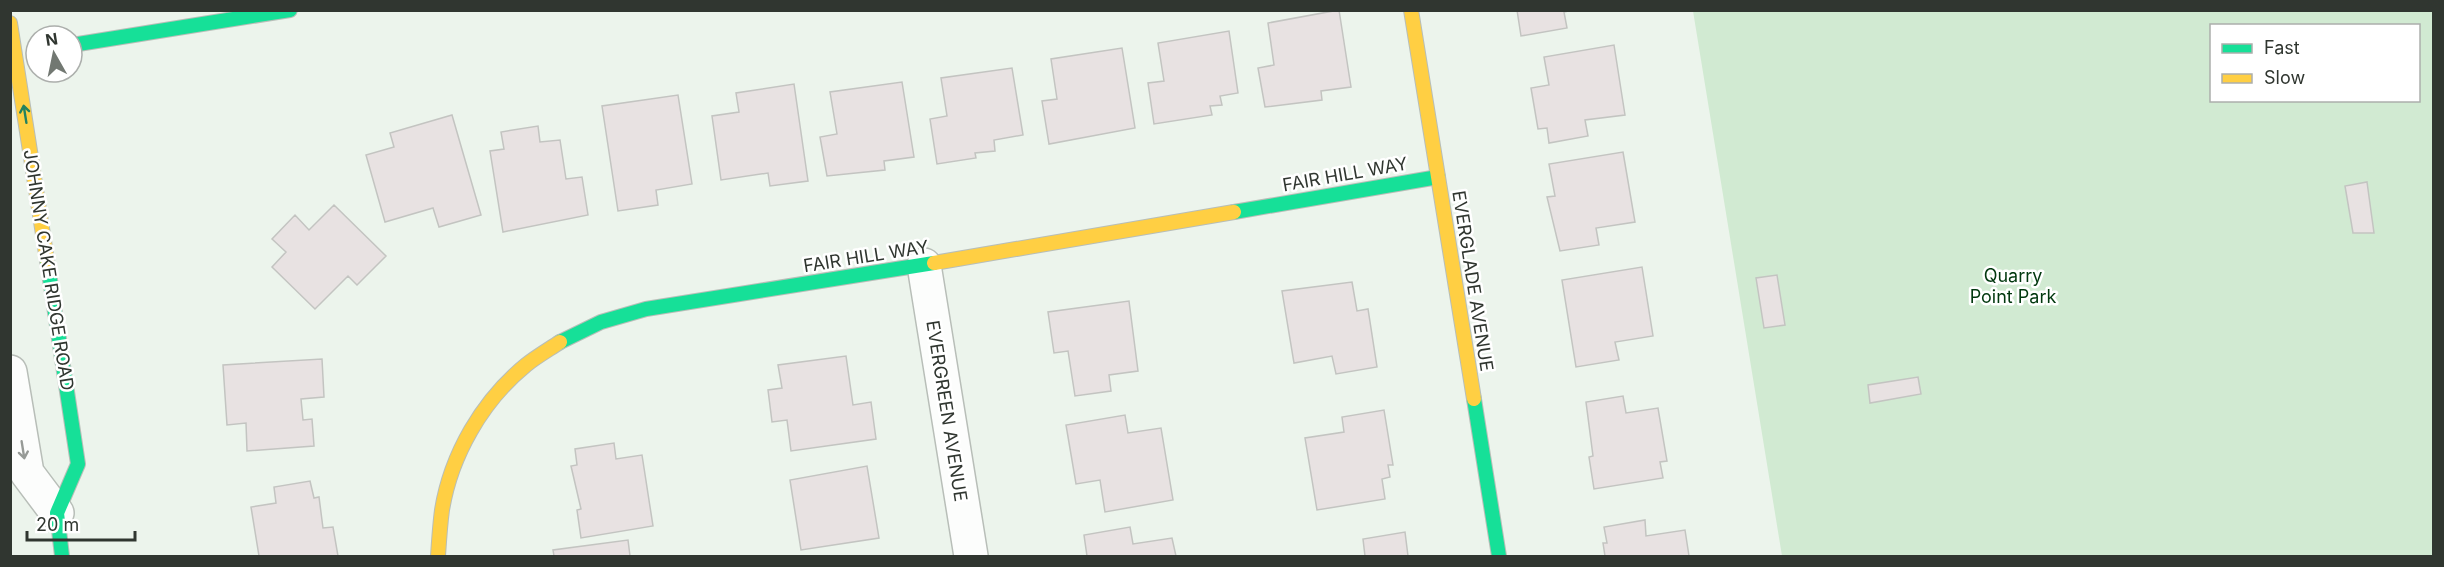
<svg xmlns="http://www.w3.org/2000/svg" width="2444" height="567" font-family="Inter,sans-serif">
<rect width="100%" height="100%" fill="#ecf4ec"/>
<path fill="#d1ead2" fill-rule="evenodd" d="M 1693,11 L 2433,11 L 2433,556 L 1782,556 ZM 2212,26 L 2418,26 L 2418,100 L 2212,100 Z"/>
<path fill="#e8e2e2" stroke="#c3c4c1" stroke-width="1.5" d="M 1339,10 L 1351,87 L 1321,91 L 1322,100 L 1265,107 L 1258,68 L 1274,65 L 1268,23 Z
M 1517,10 L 1573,10 L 1564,12 L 1567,28 L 1521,36 Z
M 1229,31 L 1238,93 L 1220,96 L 1222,105 L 1210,106 L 1212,115 L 1154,124 L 1148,83 L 1164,81 L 1158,43 Z
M 1614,45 L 1625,115 L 1585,120 L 1588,136 L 1549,143 L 1547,128 L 1538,129 L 1531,88 L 1549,85 L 1544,57 Z
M 1122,48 L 1135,128 L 1049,144 L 1042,101 L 1057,99 L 1051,59 Z
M 1012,68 L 1023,135 L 994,140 L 995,151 L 975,153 L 976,158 L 937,164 L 930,119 L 947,116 L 941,78 Z
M 902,82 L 914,157 L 884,161 L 885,170 L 827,176 L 820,137 L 837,134 L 830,92 Z
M 794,84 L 808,181 L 770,186 L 768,173 L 721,180 L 712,116 L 739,112 L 736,93 Z
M 678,95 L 692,184 L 656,190 L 658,205 L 618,211 L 602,106 Z
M 452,115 L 481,215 L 439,227 L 433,208 L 385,222 L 366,155 L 394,147 L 390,133 Z
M 538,126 L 540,142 L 560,140 L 566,179 L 582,177 L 588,215 L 503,232 L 490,151 L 504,149 L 501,132 Z
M 1623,152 L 1635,222 L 1596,228 L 1599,245 L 1560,251 L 1547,197 L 1555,196 L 1549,164 Z
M 2367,182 L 2374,233 L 2353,233 L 2345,186 Z
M 334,205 L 386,256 L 357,285 L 348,276 L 315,309 L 272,267 L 286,252 L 272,239 L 295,215 L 309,230 Z
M 1642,267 L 1653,336 L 1615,342 L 1619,360 L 1576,367 L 1562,280 Z
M 1777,275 L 1785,325 L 1764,328 L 1756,278 Z
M 1352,282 L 1357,311 L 1368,309 L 1377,367 L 1336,374 L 1332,356 L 1294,363 L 1282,291 Z
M 1129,301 L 1138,371 L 1109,375 L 1111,391 L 1075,396 L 1068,351 L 1054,353 L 1048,312 Z
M 846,356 L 853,405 L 871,402 L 876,439 L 791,451 L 787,420 L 772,422 L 768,390 L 782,388 L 778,365 Z
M 322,359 L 324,397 L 301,399 L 303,420 L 312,419 L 314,446 L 247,451 L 246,423 L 227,425 L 223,365 Z
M 1918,377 L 1921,394 L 1870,403 L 1868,385 Z
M 1623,396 L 1626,413 L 1658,408 L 1667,461 L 1660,462 L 1663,478 L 1594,489 L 1589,457 L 1593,456 L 1586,402 Z
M 1384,410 L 1393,465 L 1388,465 L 1390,477 L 1382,479 L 1385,499 L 1317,510 L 1305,438 L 1344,432 L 1342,417 Z
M 1125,415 L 1128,433 L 1161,428 L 1173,500 L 1105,512 L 1100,480 L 1076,484 L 1066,425 Z
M 614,443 L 616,459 L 642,455 L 653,526 L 581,538 L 577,510 L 581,509 L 571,466 L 577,465 L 575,449 Z
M 867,466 L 879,538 L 801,550 L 790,480 Z
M 310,481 L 314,498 L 319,497 L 323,528 L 333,527 L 338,556 L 259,556 L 251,507 L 276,503 L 274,487 Z
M 1645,520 L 1646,536 L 1685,530 L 1689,556 L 1605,556 L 1603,543 L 1607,543 L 1604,527 Z
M 1130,527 L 1133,544 L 1172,538 L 1176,556 L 1087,556 L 1084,535 Z
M 1405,532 L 1408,556 L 1365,556 L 1363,539 Z
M 628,540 L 630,556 L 554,556 L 553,550 Z"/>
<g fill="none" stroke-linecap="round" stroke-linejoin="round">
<g stroke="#b8beb8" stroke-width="36">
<path id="street" d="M 924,265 L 971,556
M 10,372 L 27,473 L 57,513"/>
</g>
<g stroke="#b8beb8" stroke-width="16">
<path id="fast" d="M 72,45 L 290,10
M 1234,212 L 1438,177
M 47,260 L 78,464 L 57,513 L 62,556
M 560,342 L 601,322 L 646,309 L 934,263
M 1474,399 L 1499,556"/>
</g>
<g stroke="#b8beb8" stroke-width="16">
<path id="slow" d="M 1411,10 L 1474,399
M 10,23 L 47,260
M 934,263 L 1234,212
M 438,556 C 439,541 440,525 442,510 C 451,455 482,401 526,365 C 536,357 548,350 560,342"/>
</g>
<use href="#street" stroke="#fcfdfc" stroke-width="33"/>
<use href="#fast" stroke="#16e098" stroke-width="14"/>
<use href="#slow" stroke="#ffcf43" stroke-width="14"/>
</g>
<defs><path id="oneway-shaft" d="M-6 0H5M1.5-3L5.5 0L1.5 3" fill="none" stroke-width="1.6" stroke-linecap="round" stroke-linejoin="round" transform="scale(1.5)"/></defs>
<use stroke="#24825f" href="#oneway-shaft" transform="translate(25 114) rotate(-99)"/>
<use stroke="#969a96" href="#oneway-shaft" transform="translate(23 450) rotate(81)"/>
<g text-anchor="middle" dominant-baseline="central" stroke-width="5" stroke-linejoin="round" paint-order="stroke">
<g font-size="18" fill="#303630" stroke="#fff">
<text transform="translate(1345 174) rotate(-10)">FAIR HILL WAY</text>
<text transform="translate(866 256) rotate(-9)">FAIR HILL WAY</text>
<text transform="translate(49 270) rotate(81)">JOHNNY CAKE RIDGE ROAD</text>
<text transform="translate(1473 281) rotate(81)">EVERGLADE AVENUE</text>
<text transform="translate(947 411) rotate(81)">EVERGREEN AVENUE</text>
</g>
<g font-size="18" fill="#01380e" stroke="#fff">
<text x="2013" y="275">Quarry<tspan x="2013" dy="21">Point Park</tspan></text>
</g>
</g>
<rect width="2444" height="567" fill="none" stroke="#303630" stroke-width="24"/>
<rect x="2210" y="24" width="210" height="78" fill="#ffffff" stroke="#acafac" stroke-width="1.5"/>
<rect x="2222" y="44" width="30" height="9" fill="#16e098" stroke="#acafac" stroke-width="1.5"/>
<text x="2264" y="54" font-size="18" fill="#303630">Fast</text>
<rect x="2222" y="74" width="30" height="9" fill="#ffcf43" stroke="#acafac" stroke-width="1.5"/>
<text x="2264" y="84" font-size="18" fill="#303630">Slow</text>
<g transform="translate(54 54) rotate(351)"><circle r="28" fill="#ffffff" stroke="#acafac" stroke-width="1.5"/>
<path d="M0-4.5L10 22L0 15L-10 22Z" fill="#727872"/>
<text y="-9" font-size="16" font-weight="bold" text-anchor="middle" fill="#303630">N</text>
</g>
<path d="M27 531v9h108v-9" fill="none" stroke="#303630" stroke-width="3"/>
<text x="36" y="531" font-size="18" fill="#303630" stroke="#ffffff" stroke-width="4.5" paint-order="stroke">20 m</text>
</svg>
